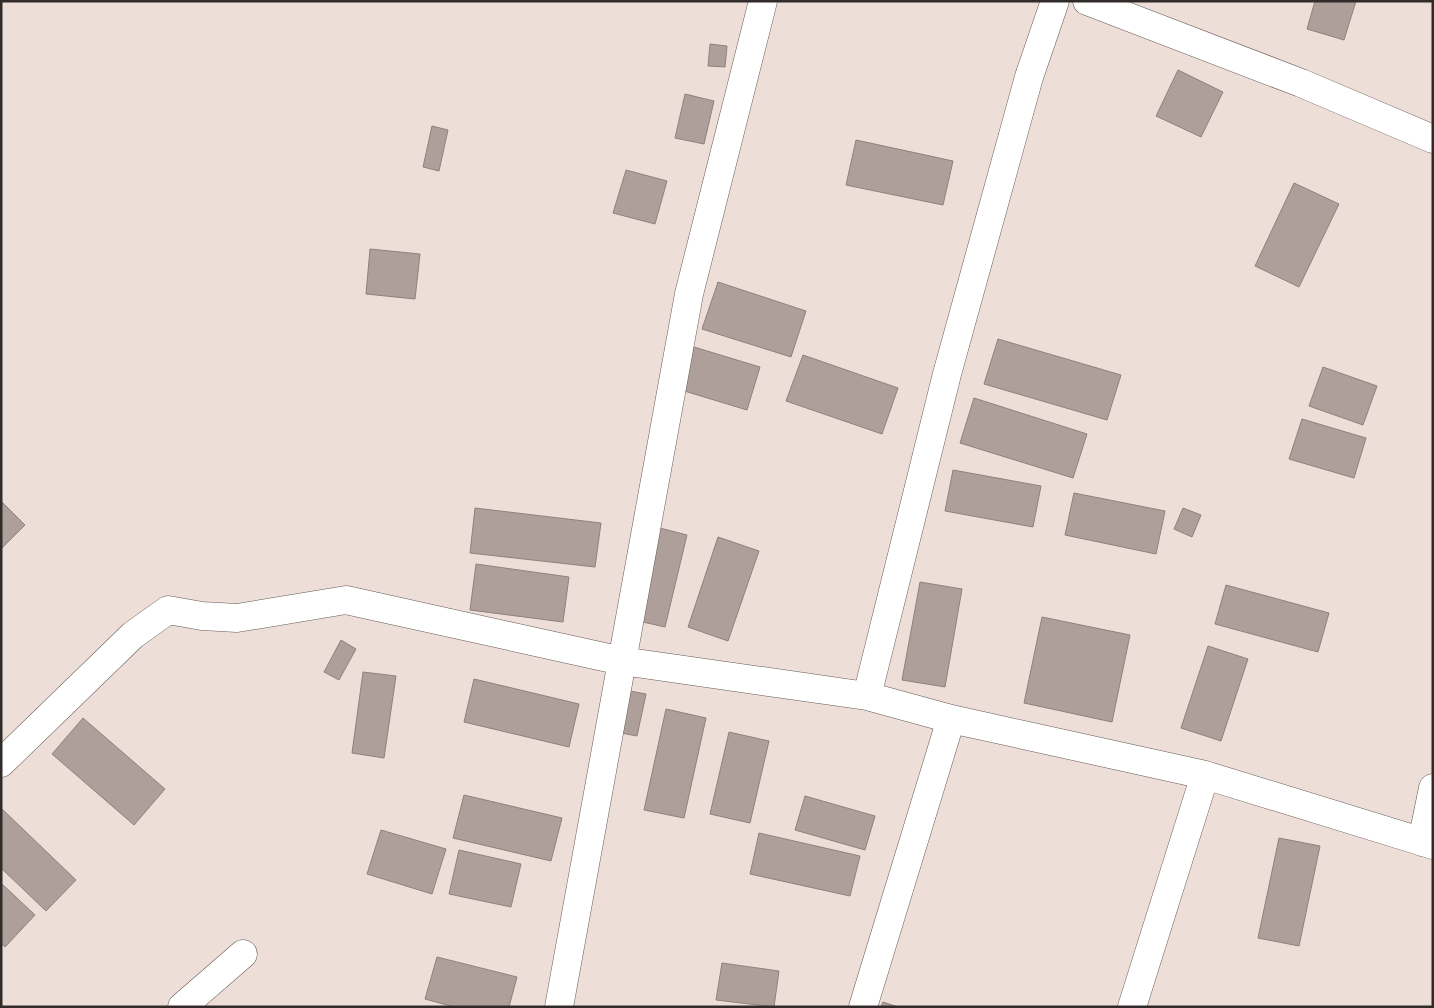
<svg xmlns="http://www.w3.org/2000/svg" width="1434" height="1008" font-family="Raleway,sans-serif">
<rect width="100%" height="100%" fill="#edded8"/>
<path fill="#ae9f9a" stroke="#8f817c" d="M 1315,1 L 1356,1 L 1344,40 L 1307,29 Z
M 710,44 L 727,46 L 725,67 L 708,66 Z
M 1178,70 L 1223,92 L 1201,137 L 1156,116 Z
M 685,94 L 714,101 L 704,144 L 675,138 Z
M 432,126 L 448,130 L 439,171 L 423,167 Z
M 856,140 L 953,161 L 943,205 L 846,185 Z
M 626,170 L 667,181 L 655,224 L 613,213 Z
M 1294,183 L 1339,204 L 1299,287 L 1255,266 Z
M 370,249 L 420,254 L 415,299 L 366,294 Z
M 718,282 L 806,311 L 791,357 L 702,329 Z
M 998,339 L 1121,375 L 1107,420 L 984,384 Z
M 694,347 L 760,367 L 747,410 L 681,390 Z
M 803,355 L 898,388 L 882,434 L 786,401 Z
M 1323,367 L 1377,386 L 1363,425 L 1309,406 Z
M 974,398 L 1087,434 L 1073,478 L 960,443 Z
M 1302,419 L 1366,438 L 1354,478 L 1289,459 Z
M 953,470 L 1041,486 L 1033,527 L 945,511 Z
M 1074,493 L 1165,511 L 1156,554 L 1065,535 Z
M 1,501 L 25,525 L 1,549 Z
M 475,508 L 601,523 L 595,567 L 470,553 Z
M 1183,508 L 1201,515 L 1192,537 L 1174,529 Z
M 648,525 L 687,535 L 665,627 L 625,618 Z
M 718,537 L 759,551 L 728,641 L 688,627 Z
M 476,564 L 569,577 L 563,622 L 470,610 Z
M 920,582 L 962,589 L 945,687 L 902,680 Z
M 1226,585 L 1329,613 L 1318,652 L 1215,624 Z
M 1042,617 L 1130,635 L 1112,722 L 1024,703 Z
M 341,640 L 356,649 L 339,680 L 324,672 Z
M 1208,646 L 1248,659 L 1221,741 L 1181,728 Z
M 363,672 L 396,676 L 384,758 L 352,753 Z
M 474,679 L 579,704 L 569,747 L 464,722 Z
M 630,691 L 646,694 L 637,736 L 621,733 Z
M 666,709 L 706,718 L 684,818 L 644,810 Z
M 83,718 L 165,789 L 134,825 L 52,754 Z
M 729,732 L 769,741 L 750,823 L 710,814 Z
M 464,795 L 562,818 L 551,861 L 453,838 Z
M 805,796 L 875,816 L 865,850 L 795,830 Z
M 1,808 L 76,880 L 46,911 L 1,868 Z
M 381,830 L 446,849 L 432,894 L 367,874 Z
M 759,833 L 860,856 L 850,896 L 750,874 Z
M 1279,838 L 1320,846 L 1299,946 L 1258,938 Z
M 459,850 L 521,864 L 511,907 L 449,894 Z
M 1,883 L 35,915 L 5,947 L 1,943 Z
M 437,957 L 517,977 L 509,1007 L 454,1007 L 425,999 Z
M 722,963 L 779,971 L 774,1007 L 716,1000 Z
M 883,1002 L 898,1007 L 881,1007 Z"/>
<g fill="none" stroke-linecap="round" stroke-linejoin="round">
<g stroke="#665954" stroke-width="29">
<path id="minor" d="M 1087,1 L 1301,83 L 1433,139
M 867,696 L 947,374 L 1029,77 L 1055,1
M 1,763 L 133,635 L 168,610 L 202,616 L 237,618 L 346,600 L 622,661 L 867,696 L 951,719 L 1205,775 L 1433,845
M 1422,842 L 1433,788
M 182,1007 L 243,954
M 559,1007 L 689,294 L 763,1
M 863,1007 L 951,719
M 1132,1007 L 1205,775"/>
</g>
<use href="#minor" stroke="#fff" stroke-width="28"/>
</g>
<rect width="1434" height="1008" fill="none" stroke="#312b29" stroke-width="5"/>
</svg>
